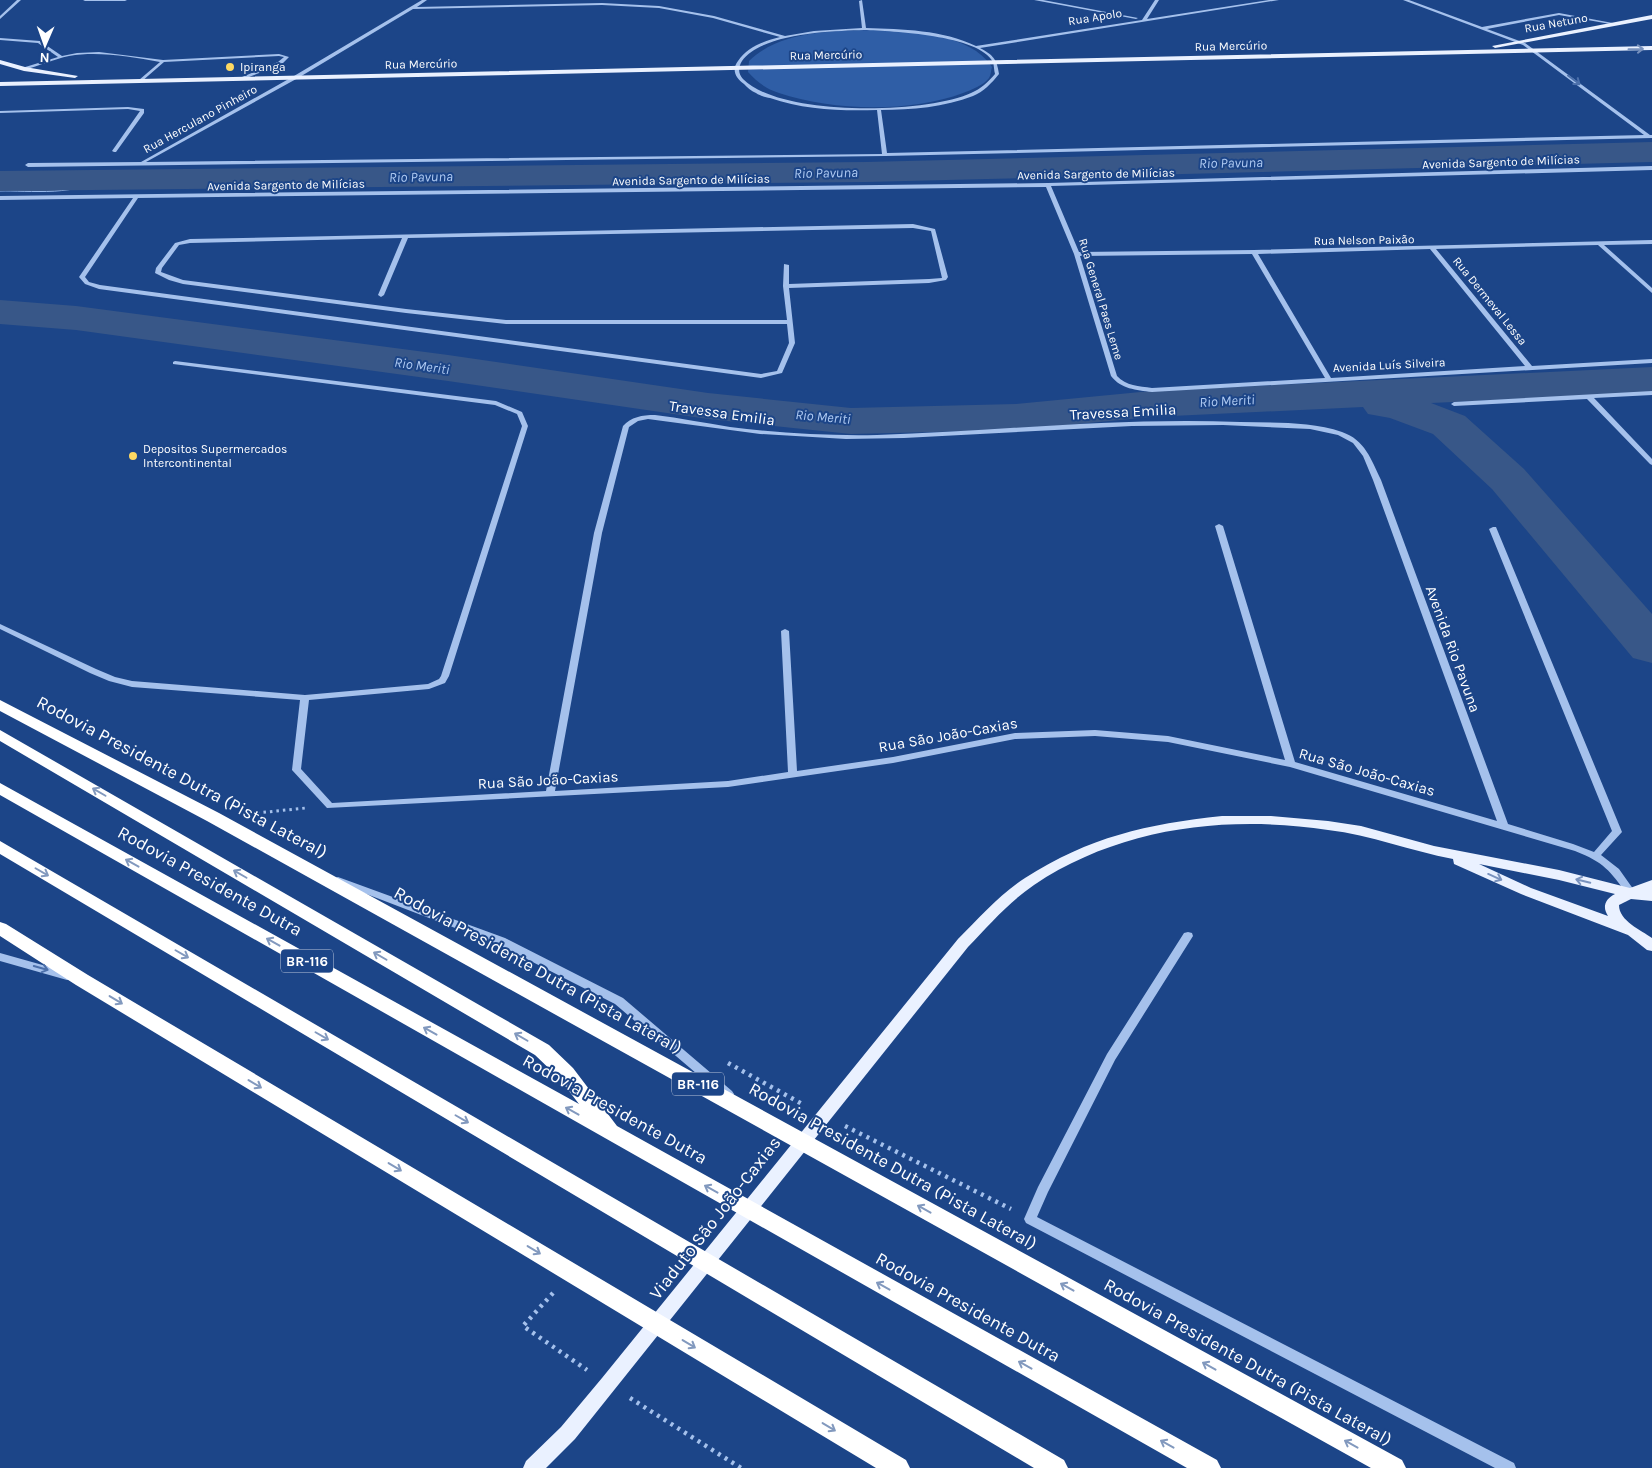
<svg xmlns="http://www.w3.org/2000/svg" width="1652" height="1468" font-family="Karla,sans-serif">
<rect width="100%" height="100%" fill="#1c4588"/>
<path fill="#2f5ea6" d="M 874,30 C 912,33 969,32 992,67 C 991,70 991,75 989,78 C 984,85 971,90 963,93 C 910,113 832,111 779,93 C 766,89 757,82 748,72 L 749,61 C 781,30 833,31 874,30 Z"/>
<path fill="#385788" stroke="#98bbee" d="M 101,174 C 86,198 25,190 0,191 L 0,175 Z"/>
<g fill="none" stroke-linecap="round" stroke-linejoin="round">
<path fill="#385788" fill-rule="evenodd" d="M 1652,142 L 1652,162 L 866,182 L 0,191 L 0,171 L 866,162 Z
M 0,300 L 76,306 L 448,355 L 708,393 L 851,408 L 1016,404 L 1151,391 L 1652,367 L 1652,393 L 1431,403 L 1465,416 L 1524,469 L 1652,614 L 1652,663 L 1633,658 L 1492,489 L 1433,434 L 1390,418 L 1368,414 L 1363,407 L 1151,417 L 1016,430 L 851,434 L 708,419 L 448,381 L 76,330 L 0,324 Z"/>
<path stroke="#a5c1ec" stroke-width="3" stroke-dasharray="2.5 4" stroke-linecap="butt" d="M 257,813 L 306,808"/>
<path stroke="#a5c1ec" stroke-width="4.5" stroke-dasharray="3 5" stroke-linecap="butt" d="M 728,1063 L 804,1105
M 845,1126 L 1011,1209
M 553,1293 L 523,1326 L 587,1370
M 630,1398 L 741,1468"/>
<path fill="#a5c1ec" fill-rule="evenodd" d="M 17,0 L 21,0 L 0,19 L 0,16 Z
M 83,0 L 127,0 L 125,1 L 85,1 Z
M 422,0 L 427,0 L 417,7 L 602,3 L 659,6 L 714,16 L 785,36 L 814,31 L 862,28 L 859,1 L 862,0 L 866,28 C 902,29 943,30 976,46 L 1142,20 L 1155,0 L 1159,0 L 1147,19 L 1269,0 L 1279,0 L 980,48 C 993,55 997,59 999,74 C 992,83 983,92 973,96 C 945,107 911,110 881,110 L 887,153 L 1644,135 L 1523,45 L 1403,0 L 1409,0 L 1482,27 L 1559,13 L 1618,24 L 1616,25 L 1559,15 L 1487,29 L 1525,43 L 1650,135 L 1652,135 L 1652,138 L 885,156 L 28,167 L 25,165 L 28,163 L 141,162 L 294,76 ZM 602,5 L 659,8 L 713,18 L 780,37 C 764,41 747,47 738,61 C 731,70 736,78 744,84 C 747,87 751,91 756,93 C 760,96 766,97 770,98 C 804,110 841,111 877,110 L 882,154 L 146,162 L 298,78 L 413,9 ZM 864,30 C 892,31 979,35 993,62 C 994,65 994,71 995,74 C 988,82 981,89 971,93 C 925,114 780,117 743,79 C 738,74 738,67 742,61 C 762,33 832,31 864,30 Z
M 1034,0 L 1043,0 L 1138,18 L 1136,19 Z
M 0,38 L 40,41 L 62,56 L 77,53 L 99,52 L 163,60 L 279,54 L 289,57 L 282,64 L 244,79 L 242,77 L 278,62 L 284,57 L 279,56 L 164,62 L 141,82 L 139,80 L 160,62 C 130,57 100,51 69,56 C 54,59 39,66 24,70 L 22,68 L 58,57 L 38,43 L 0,40 Z
M 128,107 L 144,109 L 144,113 L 116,152 L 114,152 L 112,151 L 140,111 L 128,109 L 0,113 L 0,111 Z
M 1652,166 L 1652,170 L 1051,186 L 1079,252 L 1254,250 L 1652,240 L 1652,244 L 1604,245 L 1652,288 L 1652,293 L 1598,245 L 1436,249 L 1532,366 L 1652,359 L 1652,363 L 1152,392 C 1136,390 1121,389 1111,376 L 1074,254 L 1046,187 L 138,198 L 85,277 L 89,282 L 100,285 L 761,374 L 777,371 L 789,343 L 787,324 L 506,324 L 406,313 L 183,284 L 169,280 L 155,273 L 156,268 L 175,243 L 190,239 L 913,224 L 935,229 L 948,277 L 946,280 L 929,283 L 789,288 L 795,343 L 782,373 L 761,378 L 99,289 L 85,284 L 79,277 L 133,198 L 0,200 L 0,196 L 1048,183 ZM 913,228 L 931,231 L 942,278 L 929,279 L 789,284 L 789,265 L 784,264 L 783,286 L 787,320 L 506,320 L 406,309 L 183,280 L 161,272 L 162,268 L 179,245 L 190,243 L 402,238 L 378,295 L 381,297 L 384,295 L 408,238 ZM 1430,249 L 1525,366 L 1331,378 L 1258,254 ZM 1252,254 L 1325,378 L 1152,388 C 1139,386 1126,386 1117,376 L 1080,256 Z
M 175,361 L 496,401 L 522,412 L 528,426 L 449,676 L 445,683 L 429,689 L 309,700 L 301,769 L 332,803 L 546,791 L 594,533 L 623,426 C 631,417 642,415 655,415 C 680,418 705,423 730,427 C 778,433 828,436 877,435 C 998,431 1119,417 1240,422 C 1273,423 1310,421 1342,432 C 1365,440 1371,459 1381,480 L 1508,824 L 1573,844 L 1594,852 L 1612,831 L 1489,529 L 1493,527 L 1496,527 L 1622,832 L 1601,855 L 1619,869 L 1636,893 L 1634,895 L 1628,895 C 1609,870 1605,863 1575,851 L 1290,767 L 1168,742 L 1095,736 L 1015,739 L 893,763 L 728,787 L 327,808 L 292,770 L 300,700 L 132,687 L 109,681 L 90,673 L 0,629 L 0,624 L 96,669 L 115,677 L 132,681 L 305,695 L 428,684 L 439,679 L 441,676 L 522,426 L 517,414 L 495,405 L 173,364 L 173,362 ZM 648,419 L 760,434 L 846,439 L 904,438 L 1132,426 L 1223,425 L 1310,429 L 1338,435 L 1353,443 L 1363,456 L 1373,480 L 1497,821 L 1295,762 L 1223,526 L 1219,524 L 1215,526 L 1285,760 L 1168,736 L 1095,730 L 1015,733 L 893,757 L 797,771 L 789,631 L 785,629 L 781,631 L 788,772 L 728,781 L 555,791 L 602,533 L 629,427 L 638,421 Z
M 1652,391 L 1652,395 L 1594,398 L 1652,459 L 1652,465 L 1650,464 L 1587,399 L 1454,406 L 1451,404 L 1454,402 Z
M 338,877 L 505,938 L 623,998 L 732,1091 L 734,1094 L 732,1097 L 728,1098 L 724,1097 L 615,1004 L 497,944 L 335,882 L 333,880 L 335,878 Z
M 1188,932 L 1192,933 L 1193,936 L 1115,1060 L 1048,1192 L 1037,1217 L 1514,1463 L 1516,1468 L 1495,1468 L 1026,1223 L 1024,1219 L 1038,1187 L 1107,1054 L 1184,933 Z
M 0,953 L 71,973 L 72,976 L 71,979 L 67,980 L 0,961 Z"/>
<path fill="#eaf1ff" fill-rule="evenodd" d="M 1652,15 L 1652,19 L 1495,48 L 1492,46 Z
M 1652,46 L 1652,50 L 0,86 L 0,82 Z
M 0,60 L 25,67 L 78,76 L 75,78 L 24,71 L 0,64 Z
M 1222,816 L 1271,816 L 1328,821 L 1361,826 L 1434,846 L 1559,870 L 1630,888 L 1652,880 L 1652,901 L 1631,899 L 1619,905 C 1619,921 1641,930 1652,938 L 1652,951 L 1647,950 L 1628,935 L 1521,894 L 1454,864 L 1453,859 C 1411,851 1371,835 1328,830 C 1227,815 1121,827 1034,885 C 1009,902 989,925 968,947 L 575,1439 L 546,1468 L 523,1468 L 526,1461 L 561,1427 L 602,1378 L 958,939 C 979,918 1000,894 1025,878 C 1089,837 1147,824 1222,816 ZM 1479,864 L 1559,880 L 1615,894 C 1605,899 1602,907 1608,916 L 1531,888 Z"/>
<path fill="#fff" fill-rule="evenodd" d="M 0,700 L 219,813 L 1402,1460 L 1406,1468 L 1371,1468 L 207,821 L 0,711 Z
M 0,730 L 549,1045 L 573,1068 L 617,1126 L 1217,1460 L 1221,1468 L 1187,1468 L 0,795 L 0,783 L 579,1104 L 559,1078 L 535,1055 L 0,741 Z
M 0,841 L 1064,1460 L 1068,1468 L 1034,1468 L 0,854 Z
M 0,922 L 6,924 L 88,975 L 906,1460 L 910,1468 L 876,1468 L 76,985 L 0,936 Z"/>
</g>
<defs><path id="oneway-shaft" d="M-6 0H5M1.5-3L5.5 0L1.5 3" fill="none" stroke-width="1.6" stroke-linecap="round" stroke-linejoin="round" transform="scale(1.25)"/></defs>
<g stroke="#7992be">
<use href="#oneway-shaft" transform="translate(1636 49) rotate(-1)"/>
<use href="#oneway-shaft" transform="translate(1495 877) rotate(24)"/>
<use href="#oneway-shaft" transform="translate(1583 881) rotate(-166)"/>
</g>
<g stroke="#4c70ab">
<use href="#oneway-shaft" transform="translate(1574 80) rotate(37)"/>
<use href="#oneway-shaft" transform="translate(41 968) rotate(16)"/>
</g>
<g stroke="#8299be">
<use href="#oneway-shaft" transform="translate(99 792) rotate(-150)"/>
<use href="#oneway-shaft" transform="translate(132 863) rotate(-151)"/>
<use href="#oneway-shaft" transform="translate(42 872) rotate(30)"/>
<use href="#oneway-shaft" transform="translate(240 874) rotate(-150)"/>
<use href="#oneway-shaft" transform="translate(273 942) rotate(-151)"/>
<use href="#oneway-shaft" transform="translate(182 954) rotate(30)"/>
<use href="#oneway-shaft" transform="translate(380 956) rotate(-150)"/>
<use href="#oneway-shaft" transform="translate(116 1000) rotate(31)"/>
<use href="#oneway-shaft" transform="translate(430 1031) rotate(-151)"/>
<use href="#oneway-shaft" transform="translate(322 1036) rotate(30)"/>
<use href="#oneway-shaft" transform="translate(521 1037) rotate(-150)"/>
<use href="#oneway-shaft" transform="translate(255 1084) rotate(31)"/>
<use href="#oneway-shaft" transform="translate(572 1111) rotate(-151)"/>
<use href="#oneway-shaft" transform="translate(462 1119) rotate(30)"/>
<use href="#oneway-shaft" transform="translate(395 1167) rotate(31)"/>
<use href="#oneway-shaft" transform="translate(711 1189) rotate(-151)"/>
<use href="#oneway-shaft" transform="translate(924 1209) rotate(-151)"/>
<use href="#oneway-shaft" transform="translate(534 1250) rotate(31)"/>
<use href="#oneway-shaft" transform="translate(883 1286) rotate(-151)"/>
<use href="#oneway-shaft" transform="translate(1067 1287) rotate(-151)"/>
<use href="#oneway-shaft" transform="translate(689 1344) rotate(31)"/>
<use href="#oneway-shaft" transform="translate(1025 1365) rotate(-151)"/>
<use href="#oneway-shaft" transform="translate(1209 1366) rotate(-151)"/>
<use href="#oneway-shaft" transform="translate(829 1427) rotate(31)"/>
<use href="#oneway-shaft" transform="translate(1167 1444) rotate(-151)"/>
<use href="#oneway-shaft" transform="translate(1351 1444) rotate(-151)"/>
</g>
<g fill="#fdd862" stroke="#1c4588" stroke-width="2">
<circle cx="230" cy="67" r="5"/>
<circle cx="133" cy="456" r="5"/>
</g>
<g text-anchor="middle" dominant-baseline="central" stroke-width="4" stroke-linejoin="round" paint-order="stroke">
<g font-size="12" fill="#fff" stroke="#1c4588">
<text transform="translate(1095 17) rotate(-9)">Rua Apolo</text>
<text transform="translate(1556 23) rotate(-10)">Rua Netuno</text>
<text transform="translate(1231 46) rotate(-1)">Rua Mercúrio</text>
<text transform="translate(826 55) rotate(-1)">Rua Mercúrio</text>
<text transform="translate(421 64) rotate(-1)">Rua Mercúrio</text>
<text transform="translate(200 119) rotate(-29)">Rua Herculano Pinheiro</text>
<text transform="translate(1501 162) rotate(-2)">Avenida Sargento de Milícias</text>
<text transform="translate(1096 174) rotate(-1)">Avenida Sargento de Milícias</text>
<text transform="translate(691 180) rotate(-1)">Avenida Sargento de Milícias</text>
<text transform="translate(286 185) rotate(-1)">Avenida Sargento de Milícias</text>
<text transform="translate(1364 240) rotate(-1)">Rua Nelson Paixão</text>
<text transform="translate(1101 299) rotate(73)">Rua General Paes Leme</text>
<text transform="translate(1490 301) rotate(51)">Rua Dermeval Lessa</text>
<text transform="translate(1389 365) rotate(-3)">Avenida Luís Silveira</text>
</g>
<g font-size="12" fill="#fff" stroke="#1c4588" text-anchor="start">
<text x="240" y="67">Ipiranga</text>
<text x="143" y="449">Depositos Supermercados<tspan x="143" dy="14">Intercontinental</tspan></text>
</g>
<g font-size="14" font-style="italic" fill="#b0cbf3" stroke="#1c4588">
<text transform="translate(1231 163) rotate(-1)">Rio Pavuna</text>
<text transform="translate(826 173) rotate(-1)">Rio Pavuna</text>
<text transform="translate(421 177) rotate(-1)">Rio Pavuna</text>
<text transform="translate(422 366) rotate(8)">Rio Meriti</text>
<text transform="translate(1227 401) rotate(-3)">Rio Meriti</text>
<text transform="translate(823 417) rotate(5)">Rio Meriti</text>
</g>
<g fill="#1c4588" stroke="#bbc7db" stroke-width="1">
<rect x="281" y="949.5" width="52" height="23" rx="4"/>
<rect x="672" y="1072.5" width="52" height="23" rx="4"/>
</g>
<g font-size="14" font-weight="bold" fill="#fff">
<text x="307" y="961">BR-116</text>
<text x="698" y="1084">BR-116</text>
</g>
<g font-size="15" fill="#fff" stroke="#1c4588">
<text transform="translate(1123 412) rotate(-3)">Travessa Emilia</text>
<text transform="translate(722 413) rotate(8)">Travessa Emilia</text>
<text transform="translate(1453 649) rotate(70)">Avenida Rio Pavuna</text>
<text transform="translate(948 735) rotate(-10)">Rua São João-Caxias</text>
<text transform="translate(1367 772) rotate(16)">Rua São João-Caxias</text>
<text transform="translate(548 780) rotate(-3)">Rua São João-Caxias</text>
</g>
<g font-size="18" fill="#fff" stroke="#1c4588">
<text transform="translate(182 777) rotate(28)">Rodovia Presidente Dutra (Pista Lateral)</text>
<text transform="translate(210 881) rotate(29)">Rodovia Presidente Dutra</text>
<text transform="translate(538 970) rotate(29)">Rodovia Presidente Dutra (Pista Lateral)</text>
<text transform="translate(615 1109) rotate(29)">Rodovia Presidente Dutra</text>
<text transform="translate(893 1166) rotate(29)">Rodovia Presidente Dutra (Pista Lateral)</text>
<text transform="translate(715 1218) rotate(-52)">Viaduto São João-Caxias</text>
<text transform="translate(968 1307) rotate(29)">Rodovia Presidente Dutra</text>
<text transform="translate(1248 1362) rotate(29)">Rodovia Presidente Dutra (Pista Lateral)</text>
</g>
</g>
<g transform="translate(45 45) rotate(182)" stroke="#1c4588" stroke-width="4" paint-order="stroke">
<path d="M0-4L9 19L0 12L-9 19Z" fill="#ffffff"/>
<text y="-8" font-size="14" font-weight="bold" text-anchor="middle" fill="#ffffff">N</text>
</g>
</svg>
